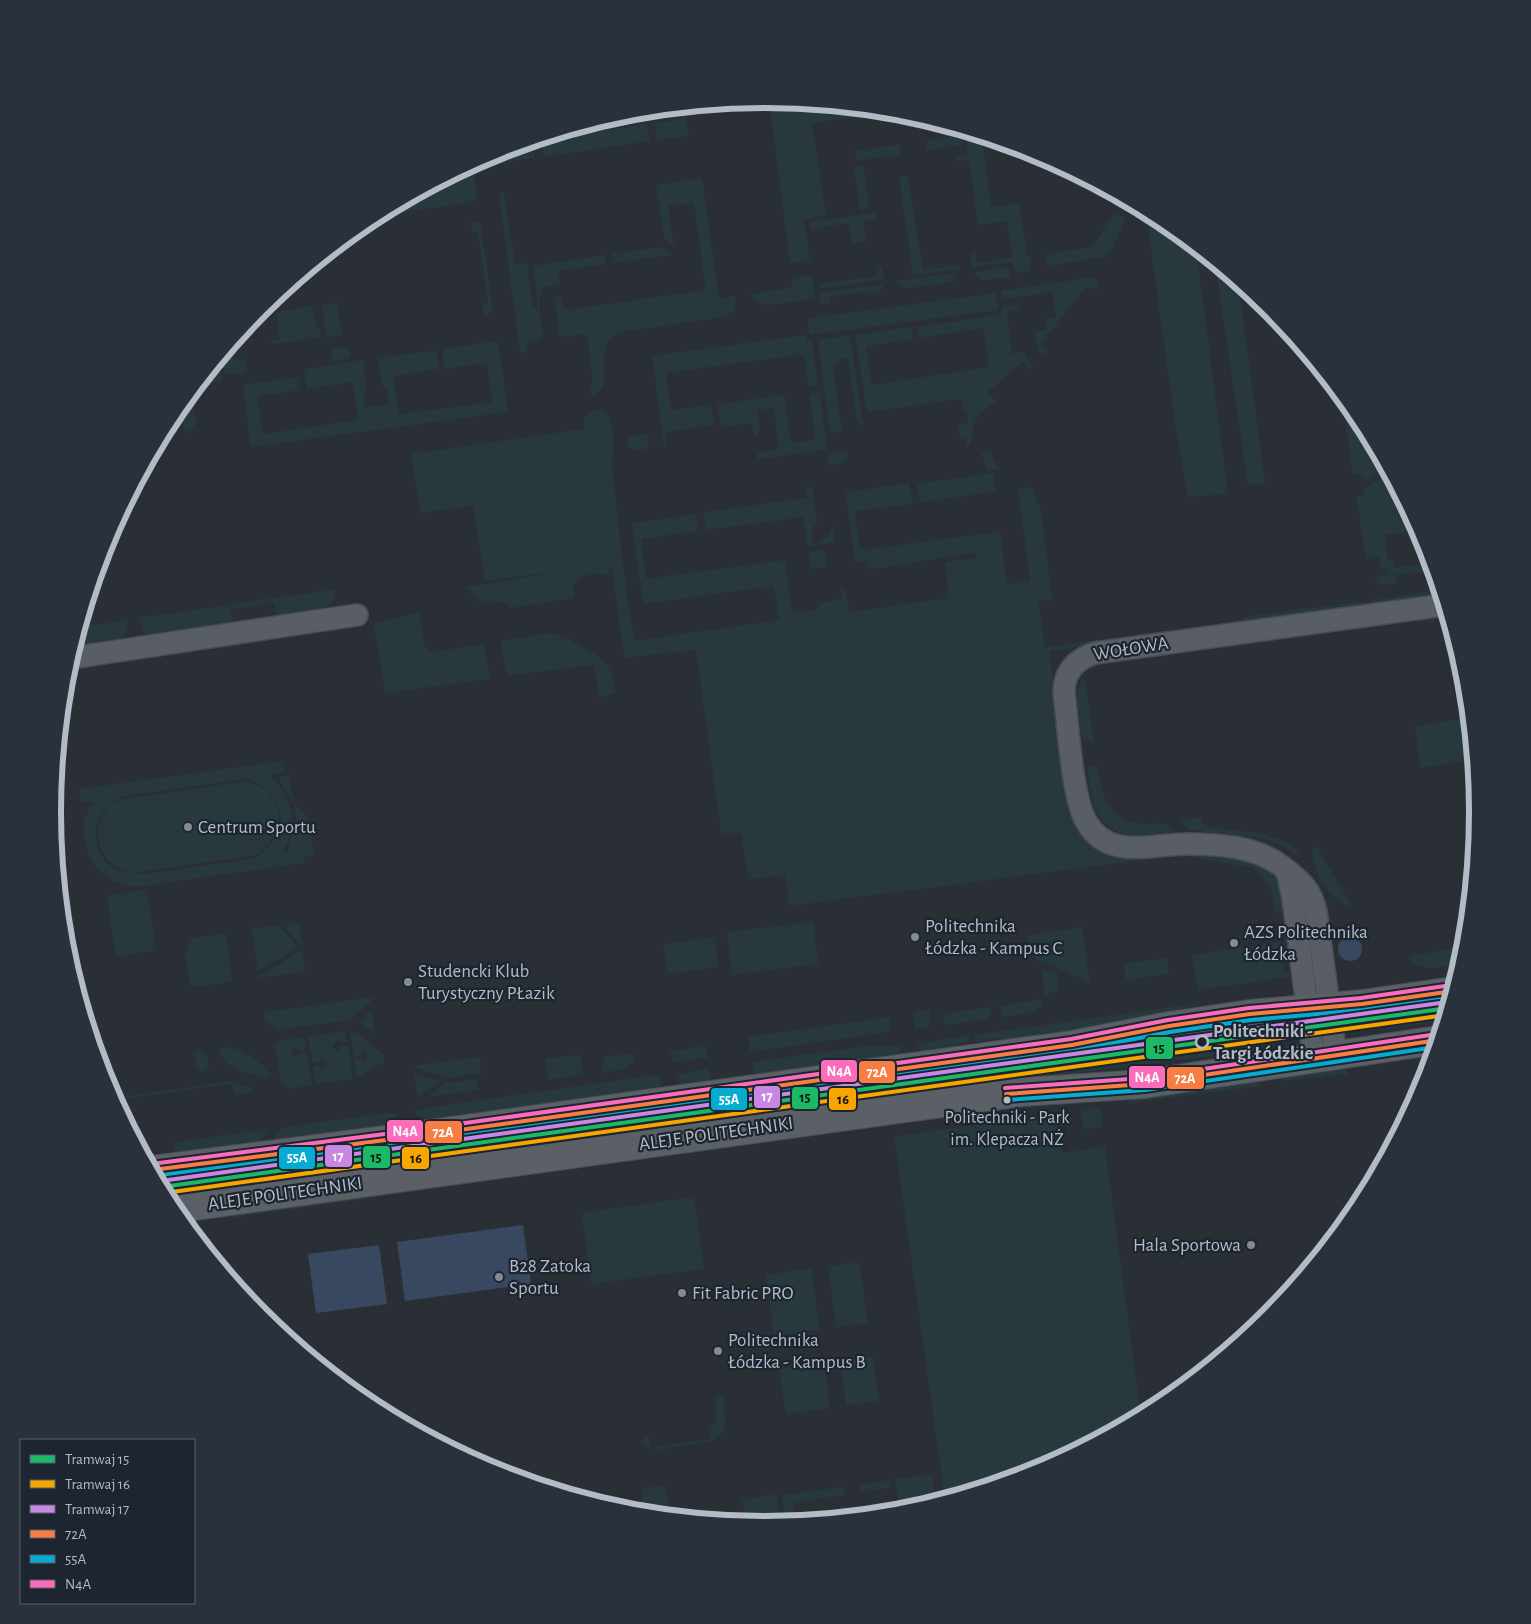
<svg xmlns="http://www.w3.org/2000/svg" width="1531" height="1624" font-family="'Alegreya Sans',sans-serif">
<rect width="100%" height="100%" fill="#2a2f36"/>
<path fill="#27393c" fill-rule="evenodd" d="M 769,99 L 893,112 L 812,123 L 826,215 L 804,219 L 810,260 L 790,264 Z
M 682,107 L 685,107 L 689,136 L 657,140 L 655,123 L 683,119 Z
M 647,124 L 650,141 L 544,157 L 541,139 Z
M 965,131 L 982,136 L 991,207 L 1019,203 L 1027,256 L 1031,256 L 1030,271 L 1015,273 L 1013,262 L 972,267 L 970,256 L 975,251 L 977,263 L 1012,257 L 1007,221 L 978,225 L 969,160 L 957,162 L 957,157 L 968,155 Z
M 962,136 L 963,145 L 927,150 L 926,141 Z
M 533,141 L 535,158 L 494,164 L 493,153 Z
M 899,144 L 901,154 L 857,161 L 855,151 Z
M 473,164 L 477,196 L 475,202 L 374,216 Z
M 864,166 L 869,209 L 860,210 L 854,167 Z
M 908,176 L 923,270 L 958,265 L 959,269 L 913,275 L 899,177 Z
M 702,178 L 719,299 L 735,296 L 735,310 L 724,317 L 620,332 C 585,354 622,382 592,397 L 590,385 L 593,385 L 587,334 L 563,337 L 559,334 L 555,298 L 562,296 L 564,310 L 706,290 L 694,203 L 668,206 L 674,246 L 665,239 L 656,185 Z
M 504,192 L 515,265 L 527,263 L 533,308 L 538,308 L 533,266 L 605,255 L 606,264 L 558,271 L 560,283 L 542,288 L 539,298 L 543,339 L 526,342 L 527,354 L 520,352 L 499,195 Z
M 1114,212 L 1125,218 L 1113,248 L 1105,257 L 1046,266 L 1045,254 L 1093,247 Z
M 875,213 L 876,219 L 863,221 L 866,241 L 852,243 L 849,223 L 810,229 L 809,222 Z
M 1152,214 L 1196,247 L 1228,494 L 1188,497 L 1174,415 L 1148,228 Z
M 471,221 L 480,222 L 493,312 L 484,316 L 482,304 L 488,303 L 478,232 L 472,233 Z
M 663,247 L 673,255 L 613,263 L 612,254 Z
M 1215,263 L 1238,281 L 1265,483 L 1248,485 Z
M 876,265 L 882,267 L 884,279 L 819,289 L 818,284 L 877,276 Z
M 1009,267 L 1011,278 L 980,280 L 973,272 Z
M 958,273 L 952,282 L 909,288 L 903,288 L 896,281 Z
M 812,274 L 815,299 L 766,305 L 759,303 L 750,294 L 793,287 L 792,278 Z
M 1094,277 L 1099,283 L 1097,292 L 1088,285 L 1040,344 L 1048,353 L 1044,355 L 1037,349 L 1034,332 L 1046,330 L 1045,319 L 1056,318 L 1052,292 L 1002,299 L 1001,291 Z
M 884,284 L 880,292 L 873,296 L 871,291 L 829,297 L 829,303 L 821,304 L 819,293 Z
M 996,293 L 998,310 L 809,335 L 808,318 Z
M 337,303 L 342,335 L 326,337 L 322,305 Z
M 1018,305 L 1019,309 L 1007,312 L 1012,354 L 1024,352 L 1033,367 L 1031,370 L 1023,361 L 988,392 L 996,401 C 988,407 979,412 975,421 C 971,431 976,441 967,448 L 965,437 L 960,438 L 958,425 L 968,423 L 966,410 L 963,410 L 961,399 L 867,412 L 855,335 L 911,327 L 913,339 L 866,346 L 872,385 L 989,367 L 983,328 L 919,338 L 917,327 L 1002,314 L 1002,307 Z
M 312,306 L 316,327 L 319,327 L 321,337 L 277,344 L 269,341 L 280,339 L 276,312 Z
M 806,335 L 807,341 L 812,341 L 818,386 L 809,387 L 804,354 L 666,373 L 671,410 L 710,405 L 714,425 L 665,432 L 667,448 L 664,446 L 652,356 Z
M 850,335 L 863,425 L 857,422 L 848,358 L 839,359 L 833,367 L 842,431 L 830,433 L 818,340 Z
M 498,341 L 508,412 L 251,447 L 243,385 L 299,377 L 300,390 L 257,396 L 263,434 L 358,420 L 353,382 L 307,389 L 304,369 L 363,360 L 367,388 L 363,393 L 365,407 L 388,404 L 387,390 L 382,386 L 378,358 L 436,350 L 439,369 L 393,376 L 399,414 L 492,402 L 487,363 L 445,369 L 442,349 Z
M 348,347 L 350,358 L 332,361 L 330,349 Z
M 225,352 L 234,358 L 245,360 L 247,372 L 225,375 L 222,356 Z
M 219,360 L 222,381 L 198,385 Z
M 820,393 L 827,449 L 757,460 L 758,453 L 779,449 L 774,408 L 757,410 L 760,431 L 757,436 L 754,436 L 752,423 L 721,428 L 718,404 L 784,395 L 791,443 L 815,440 L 810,394 Z
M 1342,396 L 1358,416 L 1386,468 L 1369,480 L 1363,479 L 1359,474 L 1353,475 Z
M 181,406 L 193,410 L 196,417 L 194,427 L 185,434 L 183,423 L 168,425 L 171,420 L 182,418 Z
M 594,410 L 605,411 C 620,429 610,454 613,474 C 619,528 624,588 635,641 L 779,620 L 774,586 L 643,604 L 632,523 L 696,514 L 698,531 L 641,539 L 646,579 L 785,560 L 792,613 L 819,609 L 819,603 L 842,599 L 840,587 L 846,591 L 849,612 L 949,598 L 945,562 L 977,558 L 976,552 L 869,570 L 868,561 L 855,563 L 846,492 L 909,483 L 912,504 L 855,511 L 860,550 L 1000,532 L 1007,585 L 1030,581 L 1018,489 L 1031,487 L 1041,510 L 1052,600 L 1038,601 L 1045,647 L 1242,621 L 1242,617 L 1365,601 L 1365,605 L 1372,604 L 1372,600 L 1440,590 L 1442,597 L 1049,651 L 1072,815 C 1090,866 1127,858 1170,854 C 1200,851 1264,854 1280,882 C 1285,890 1287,901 1289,911 L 1275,913 L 1270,885 L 1253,868 L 1180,855 L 789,906 L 785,875 L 749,879 L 741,833 L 721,833 L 696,650 L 624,658 L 612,565 L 609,575 C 594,572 584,574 573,584 L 574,598 L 510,608 L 503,601 L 480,601 L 466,587 L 582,568 L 485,581 L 473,506 L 420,513 L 411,454 L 583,429 L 585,416 Z
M 648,434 L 649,445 L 645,450 L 635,451 L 628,446 L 626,437 Z
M 847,451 L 848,458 L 844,463 L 829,466 L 828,454 Z
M 980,451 L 990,452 L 999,469 L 987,470 Z
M 1388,472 L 1403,499 L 1406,520 L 1410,520 L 1412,531 L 1385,535 L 1388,561 L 1393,561 L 1394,568 L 1431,563 L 1434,570 L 1395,575 L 1396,583 L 1382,585 L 1377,582 L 1375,577 L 1389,575 L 1388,569 L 1381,570 L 1379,556 L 1366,558 L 1356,496 L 1362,496 L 1364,490 Z
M 993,473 L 995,492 L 920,502 L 917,484 Z
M 812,486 L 817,522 L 811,530 L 813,544 C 824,542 830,535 833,523 L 835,542 L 808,546 L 803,517 L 706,530 L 704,512 L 807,498 L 806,487 Z
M 824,550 L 827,567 L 811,569 L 808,552 Z
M 336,589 C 335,616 298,615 278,618 L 274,602 L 231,609 L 232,625 L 150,637 C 142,632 140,627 139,618 Z
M 419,613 L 425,646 L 431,652 L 484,644 L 490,679 L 385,693 L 374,623 Z
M 128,620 L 127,632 L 115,645 L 74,648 L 80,627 Z
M 551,633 C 567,637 603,655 610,670 C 613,677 614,686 616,693 L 599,698 L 594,665 L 507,676 L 500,641 Z
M 1084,676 L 1094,741 L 1085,740 L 1082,736 C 1080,716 1072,694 1084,676 Z
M 1469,718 L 1473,760 L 1420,768 L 1415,726 Z
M 283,761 L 285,772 L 268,775 C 292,794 301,826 281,853 L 289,852 C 287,841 296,829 296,817 C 295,798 282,790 279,776 L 289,775 L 293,800 L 308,819 L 314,856 L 304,857 L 304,863 L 136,887 C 107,883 90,870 85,841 C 83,834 82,825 85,818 C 87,812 92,806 95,801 L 80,802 L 79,789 ZM 247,779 C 286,792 292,831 258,856 C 240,863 217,863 198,866 C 163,871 97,891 96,834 C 96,815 108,804 123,796 Z
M 1097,766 C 1101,794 1110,823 1144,824 C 1160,825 1162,820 1176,831 C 1163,832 1150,836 1137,835 C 1095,834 1091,800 1087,767 Z
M 247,781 C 286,793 289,833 256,855 L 133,873 C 95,865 84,820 119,800 Z
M 1201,817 L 1203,824 L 1208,827 C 1230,831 1295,832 1302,858 L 1285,847 L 1264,838 L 1188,830 L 1180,820 Z
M 1315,844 L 1352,906 C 1332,907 1304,862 1315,844 Z
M 147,889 L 156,950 L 116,957 L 107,896 Z
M 813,922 L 818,964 L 732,975 L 727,932 Z
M 300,923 L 302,945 L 301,946 L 284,926 Z
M 278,925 L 298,947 L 258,971 L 252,928 Z
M 1082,927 L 1090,982 L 1036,959 L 1033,942 L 1029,943 L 1027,935 Z
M 226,933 L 232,982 L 190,987 L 185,953 L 192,938 Z
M 715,937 L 719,967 L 668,974 L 663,944 Z
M 1280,942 L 1284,973 L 1290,972 L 1288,977 L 1198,990 L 1192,955 Z
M 1465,947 L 1461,964 C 1441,967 1421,974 1407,956 Z
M 302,950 L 305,972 L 260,978 L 259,976 Z
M 1167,958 L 1169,974 L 1126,980 L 1123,963 Z
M 1041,968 L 1057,975 L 1059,989 L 1045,996 Z
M 376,997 L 349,1020 L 277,1030 L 265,1021 L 264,1012 Z
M 1041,999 L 1042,1004 L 1036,1012 L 1004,1017 L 999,1006 Z
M 1200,1003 L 1169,1013 L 1001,1044 L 1000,1038 L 975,1042 L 974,1035 Z
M 1449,1004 L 1444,1021 L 1388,1029 L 1385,1011 Z
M 990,1007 L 991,1015 L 988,1019 L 945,1025 L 941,1014 Z
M 372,1010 L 375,1033 L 359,1022 Z
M 929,1010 L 931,1023 L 929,1027 L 915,1029 L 913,1012 Z
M 889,1017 L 890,1032 L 750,1052 L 748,1037 Z
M 345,1031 L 347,1042 L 342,1043 L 337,1040 L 332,1046 L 338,1051 L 342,1046 L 348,1045 L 353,1079 L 315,1084 L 313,1066 L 319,1065 L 323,1068 L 327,1063 L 321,1059 L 318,1062 L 312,1063 L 309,1036 Z
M 350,1031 L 358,1034 L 384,1055 L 384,1062 L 357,1078 L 354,1060 L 360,1059 L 365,1062 L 369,1056 L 363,1052 L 360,1056 L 354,1057 Z
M 1252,1032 L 1255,1050 L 1023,1080 L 168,1200 L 158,1180 L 1169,1036 L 1170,1043 Z
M 969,1035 L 970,1042 L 955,1044 L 956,1050 L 922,1053 L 917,1044 Z
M 304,1037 L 306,1049 L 300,1050 L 295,1047 L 291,1053 L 297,1057 L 300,1053 L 307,1052 L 312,1085 L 288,1089 L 281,1083 L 275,1045 L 278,1041 Z
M 706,1046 L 708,1058 L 673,1062 L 670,1051 Z
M 867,1046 L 901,1046 L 899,1054 L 896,1058 L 755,1078 L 752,1062 Z
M 229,1047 C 239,1048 267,1065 269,1075 L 267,1078 L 263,1078 C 245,1072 223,1069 219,1049 Z
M 200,1049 L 207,1056 L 209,1067 L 203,1072 L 196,1069 L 195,1052 Z
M 633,1053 L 634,1059 L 626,1069 L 601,1073 L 605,1057 Z
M 580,1054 L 583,1075 L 548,1080 L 545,1059 Z
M 480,1057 L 481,1073 L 447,1078 L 413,1066 Z
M 1343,1065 L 1349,1074 L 1281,1081 L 1280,1075 Z
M 709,1068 L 711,1084 L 682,1088 L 675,1075 Z
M 414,1074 L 440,1081 L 418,1098 Z
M 648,1076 L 661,1077 L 660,1092 L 430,1123 L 413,1112 L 424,1108 Z
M 1259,1078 L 1260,1086 L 1128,1103 L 1131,1097 Z
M 476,1079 L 479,1090 L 427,1097 L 445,1083 Z
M 231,1081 L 252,1088 L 252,1092 L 234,1096 L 232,1084 L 115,1100 L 114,1098 Z
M 1092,1108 L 1101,1110 L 1103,1127 L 1083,1129 L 1081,1110 Z
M 387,1113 L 399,1114 L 389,1126 L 273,1142 L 278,1130 L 292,1126 Z
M 1043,1116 L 1050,1116 L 1057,1122 L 1062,1153 L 1105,1146 L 1141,1416 L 1038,1471 L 945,1499 L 894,1136 Z
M 258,1131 L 268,1132 L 260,1141 L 253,1145 L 175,1155 L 173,1142 Z
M 699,1148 L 703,1150 L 231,1218 L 231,1212 Z
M 694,1197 L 704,1269 L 591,1284 L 582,1213 Z
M 859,1262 L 868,1323 L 836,1327 L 828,1266 Z
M 811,1268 L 820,1330 L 774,1336 L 766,1275 Z
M 873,1356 L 879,1401 L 846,1405 L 840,1360 Z
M 825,1362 L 830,1408 L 786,1414 L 779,1369 Z
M 719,1393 L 724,1397 C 724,1415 731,1434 709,1442 L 655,1450 L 644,1445 L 642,1438 L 649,1436 L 651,1447 L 710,1439 L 708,1427 L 716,1422 L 715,1398 Z
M 932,1474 L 936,1502 L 900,1512 L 895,1479 Z
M 890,1480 L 891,1488 L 860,1492 L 859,1485 Z
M 665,1485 L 670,1516 L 644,1513 L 641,1492 L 644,1488 Z
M 843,1487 L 844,1495 L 794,1502 L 794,1522 L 786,1523 L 782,1495 Z
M 777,1494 L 781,1523 L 746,1523 L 742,1500 Z"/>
<path fill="#384860" d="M1338 949a12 12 0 1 1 24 0a12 12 0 1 1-24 0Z
M 523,1225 L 531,1284 L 405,1301 L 397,1242 Z
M 379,1245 L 387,1304 L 316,1313 L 308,1254 Z"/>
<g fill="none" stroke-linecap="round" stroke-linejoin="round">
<g stroke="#484b51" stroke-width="24">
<path id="minor" d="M 71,658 L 357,615
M 1284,868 L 1288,875 L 1293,899 L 1314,1060
M 1336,1056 L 1316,911 C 1311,889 1300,880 1283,867 C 1256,846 1219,844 1185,844 C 1151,844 1109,860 1087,823 C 1072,799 1068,724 1064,692 C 1064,672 1076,659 1095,653 L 1444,605"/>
</g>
<g stroke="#474b53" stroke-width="30">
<path id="major" d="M 152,1170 L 409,1137 L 970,1059 L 1072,1045 L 1169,1026 L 1250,1014 L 1362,1004 L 1453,991
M 174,1209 L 1022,1092 L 1144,1084 L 1438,1040"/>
</g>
<use href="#minor" stroke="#595d64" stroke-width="21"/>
<use href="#major" stroke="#5b5f66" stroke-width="28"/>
<g stroke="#1d2531" stroke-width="8">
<path id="bus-1" d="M 1006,1094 L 1144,1084 L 1438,1040
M 152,1170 L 409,1137 L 1072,1045 L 1169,1026 L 1250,1014 L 1362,1004 L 1453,991"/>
</g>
<g stroke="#1d2531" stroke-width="8">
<path id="bus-2" d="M 1007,1100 L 1145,1090 L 1436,1047
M 155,1176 L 410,1143 L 1073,1051 L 1170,1032 L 1251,1020 L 1363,1010 L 1451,998"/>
</g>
<g stroke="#1d2531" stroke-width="8">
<path id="bus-3" d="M 1005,1088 L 1143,1078 L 1437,1034
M 151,1164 L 408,1131 L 1071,1039 L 1168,1020 L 1249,1008 L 1361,998 L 1452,985"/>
</g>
<use href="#bus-1" stroke="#f77d43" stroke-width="4"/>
<use href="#bus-2" stroke="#06acd0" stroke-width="4"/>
<use href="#bus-3" stroke="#fb6dba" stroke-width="4"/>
<g stroke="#1d2531" stroke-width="8">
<path id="tram-1" d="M 162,1187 L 1448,1008"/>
</g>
<g stroke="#1d2531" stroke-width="8">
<path id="tram-2" d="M 165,1193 L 1446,1015"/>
</g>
<g stroke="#1d2531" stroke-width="8">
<path id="tram-3" d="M 161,1181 L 1447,1002"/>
</g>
<use href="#tram-1" stroke="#1ab867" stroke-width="4"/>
<use href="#tram-2" stroke="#f7a600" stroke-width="4"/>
<use href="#tram-3" stroke="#c787e3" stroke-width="4"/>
</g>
<g fill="#838a94" stroke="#1d2531" stroke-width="2">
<circle cx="188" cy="827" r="5"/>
<circle cx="915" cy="937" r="5"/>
<circle cx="1234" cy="943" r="5"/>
<circle cx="408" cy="982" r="5"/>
<circle cx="1251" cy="1245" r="5"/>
<circle cx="499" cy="1277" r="5"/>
<circle cx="682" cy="1293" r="5"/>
<circle cx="718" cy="1351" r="5"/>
</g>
<circle fill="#1d2531" stroke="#b3bbc7" stroke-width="2.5" cx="1202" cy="1042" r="6"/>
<circle fill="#b3bbc7" stroke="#1d2531" stroke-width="2" cx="1007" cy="1100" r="4.5"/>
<g text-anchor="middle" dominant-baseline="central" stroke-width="4.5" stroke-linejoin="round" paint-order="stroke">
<g font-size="18" fill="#b3bbc7" stroke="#1d2531">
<text x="1007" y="1118">Politechniki - Park<tspan x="1007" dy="22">im. Klepacza NŻ</tspan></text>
</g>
<g font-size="19" fill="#b3bbc7" stroke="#1d2531">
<text transform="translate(1131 649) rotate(-9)">WOŁOWA</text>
<text transform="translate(716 1134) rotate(-8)">ALEJE POLITECHNIKI</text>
<text transform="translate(285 1194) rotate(-8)">ALEJE POLITECHNIKI</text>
</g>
<g font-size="19" fill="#b3bbc7" stroke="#1d2531" text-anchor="start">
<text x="198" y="827">Centrum Sportu</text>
<text x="925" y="926">Politechnika<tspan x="925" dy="22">Łódzka - Kampus C</tspan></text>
<text x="1244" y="932">AZS Politechnika<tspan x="1244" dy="22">Łódzka</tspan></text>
<text x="418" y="971">Studencki Klub<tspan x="418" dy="22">Turystyczny PŁazik</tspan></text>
<text x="1241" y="1245" text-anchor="end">Hala Sportowa</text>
<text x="509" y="1266">B28 Zatoka<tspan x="509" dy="22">Sportu</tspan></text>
<text x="692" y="1293">Fit Fabric PRO</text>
<text x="728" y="1340">Politechnika<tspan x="728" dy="22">Łódzka - Kampus B</tspan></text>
</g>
<g font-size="19" font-weight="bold" fill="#b3bbc7" stroke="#1d2531" text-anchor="start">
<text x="1213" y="1031">Politechniki -<tspan x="1213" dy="22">Targi Łódzkie</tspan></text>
</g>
</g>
<path d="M0 0H1531V1624H0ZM61 812a704 704 0 1 1 1408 0a704 704 0 1 1-1408 0Z" fill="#29313d" fill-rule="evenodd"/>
<path fill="none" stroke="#b3bbc7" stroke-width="6" d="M61 812a704 704 0 1 1 1408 0a704 704 0 1 1-1408 0Z"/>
<g stroke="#1d2531" stroke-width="2">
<rect x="1145" y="1036" width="29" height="24" rx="5" fill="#1ab867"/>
<rect x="820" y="1059" width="38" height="24" rx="5" fill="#fb6dba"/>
<rect x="858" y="1060" width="38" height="24" rx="5" fill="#f77d43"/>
<rect x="1128" y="1065" width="38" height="24" rx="5" fill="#fb6dba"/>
<rect x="1166" y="1066" width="39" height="24" rx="5" fill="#f77d43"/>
<rect x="753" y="1085" width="28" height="24" rx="5" fill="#c787e3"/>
<rect x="791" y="1086" width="28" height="24" rx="5" fill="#1ab867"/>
<rect x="710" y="1087" width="38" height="24" rx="5" fill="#06acd0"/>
<rect x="828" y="1087" width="29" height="24" rx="5" fill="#f7a600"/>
<rect x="386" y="1119" width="38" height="24" rx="5" fill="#fb6dba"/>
<rect x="424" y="1120" width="39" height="24" rx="5" fill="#f77d43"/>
<rect x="324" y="1144" width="29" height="24" rx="5" fill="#c787e3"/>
<rect x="362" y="1145" width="29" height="24" rx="5" fill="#1ab867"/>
<rect x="278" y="1146" width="38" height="24" rx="5" fill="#06acd0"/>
<rect x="401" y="1146" width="29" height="24" rx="5" fill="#f7a600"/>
</g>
<g font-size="14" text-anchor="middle" font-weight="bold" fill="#fff">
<text x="839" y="1076">N4A</text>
<text x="877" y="1077">72A</text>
<text x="1147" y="1082">N4A</text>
<text x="1185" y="1083">72A</text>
<text x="767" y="1101">17</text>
<text x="729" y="1104">55A</text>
<text x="405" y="1136">N4A</text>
<text x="443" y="1137">72A</text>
<text x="338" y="1161">17</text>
<text x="297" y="1162">55A</text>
</g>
<g font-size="14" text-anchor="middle" font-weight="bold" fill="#111">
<text x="1159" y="1053">15</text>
<text x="805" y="1102">15</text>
<text x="843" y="1104">16</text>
<text x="376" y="1162">15</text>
<text x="416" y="1163">16</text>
</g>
<rect x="20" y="1439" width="175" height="165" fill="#1d2531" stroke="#59616d"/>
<rect x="30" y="1455" width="25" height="8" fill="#1ab867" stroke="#59616d"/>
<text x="65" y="1464" font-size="15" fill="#b3bbc7">Tramwaj 15</text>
<rect x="30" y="1480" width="25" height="8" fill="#f7a600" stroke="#59616d"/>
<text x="65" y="1489" font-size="15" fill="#b3bbc7">Tramwaj 16</text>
<rect x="30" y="1505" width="25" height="8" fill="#c787e3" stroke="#59616d"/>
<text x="65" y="1514" font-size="15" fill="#b3bbc7">Tramwaj 17</text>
<rect x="30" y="1530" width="25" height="8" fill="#f77d43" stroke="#59616d"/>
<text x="65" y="1539" font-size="15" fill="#b3bbc7">72A</text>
<rect x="30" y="1555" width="25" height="8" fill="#06acd0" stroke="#59616d"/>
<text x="65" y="1564" font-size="15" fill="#b3bbc7">55A</text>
<rect x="30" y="1580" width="25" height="8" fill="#fb6dba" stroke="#59616d"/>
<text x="65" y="1589" font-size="15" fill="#b3bbc7">N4A</text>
</svg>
